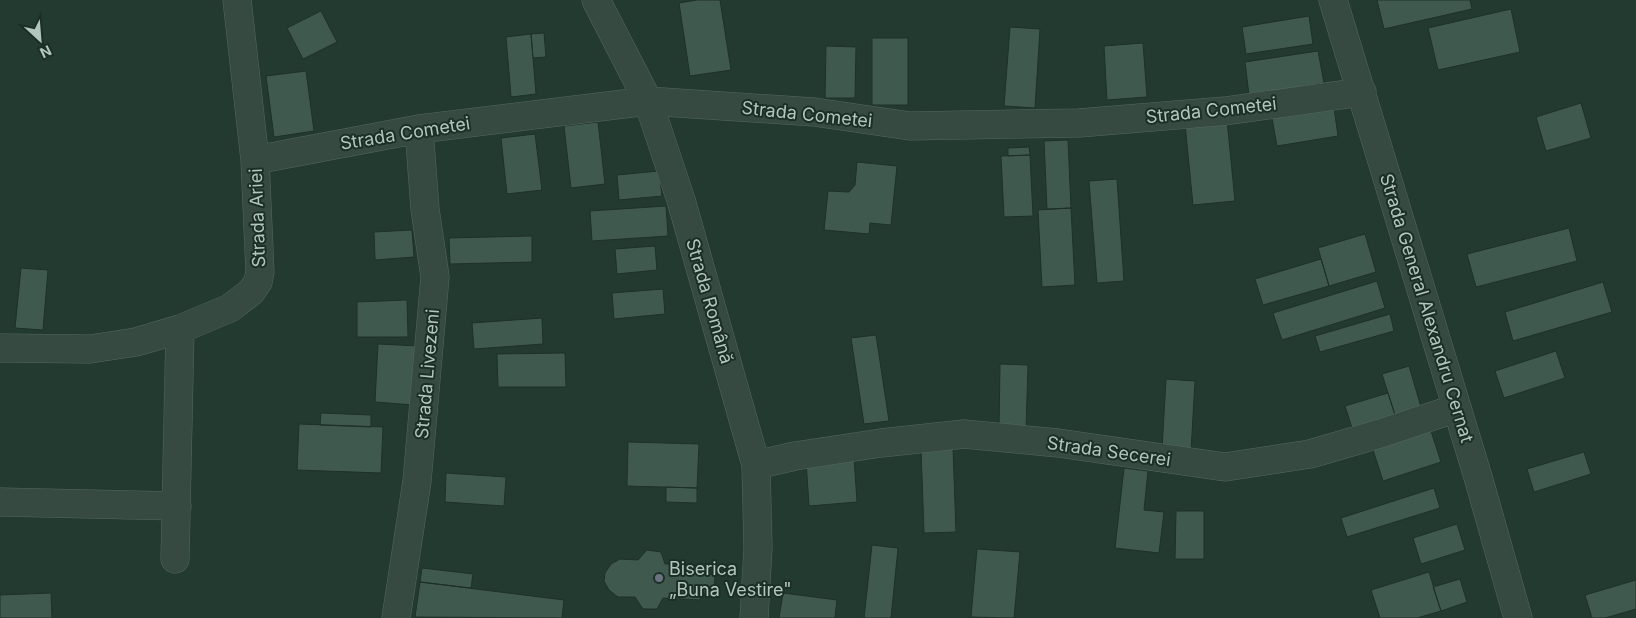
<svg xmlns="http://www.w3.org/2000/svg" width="1636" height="618" font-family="Inter,sans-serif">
<rect width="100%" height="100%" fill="#233a30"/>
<path fill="#40594f" stroke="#1e3129" d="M 697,0 L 720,0 L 731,70 L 690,76 L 679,3 Z
M 1377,0 L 1470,0 L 1472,9 L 1384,29 Z
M 1511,9 L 1520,52 L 1438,70 L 1428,28 Z
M 321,11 L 337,42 L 303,59 L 287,28 Z
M 1309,16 L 1313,44 L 1246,54 L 1242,27 Z
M 1010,27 L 1040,29 L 1035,108 L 1004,106 Z
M 544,33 L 546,57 L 533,58 L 531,34 Z
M 531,34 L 536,94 L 511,97 L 506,37 Z
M 872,38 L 908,38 L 908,105 L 872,105 Z
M 1143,43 L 1147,97 L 1107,100 L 1104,46 Z
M 826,46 L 856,47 L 855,98 L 825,98 Z
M 1318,51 L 1324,83 L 1249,95 L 1245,62 Z
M 306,71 L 314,131 L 274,137 L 266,76 Z
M 1581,103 L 1591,138 L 1546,151 L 1536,117 Z
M 1334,108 L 1338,136 L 1277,146 L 1272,118 Z
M 1227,120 L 1235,201 L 1193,205 L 1185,124 Z
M 598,122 L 605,184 L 571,188 L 564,126 Z
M 535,134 L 542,190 L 507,194 L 501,138 Z
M 1068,140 L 1071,208 L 1047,209 L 1044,141 Z
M 1029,147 L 1030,155 L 1008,156 L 1008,148 Z
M 1030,155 L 1033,216 L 1004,217 L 1001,156 Z
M 857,162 L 897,166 L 891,225 L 870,223 L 869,234 L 824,230 L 828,191 L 849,192 L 855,185 Z
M 659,171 L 662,196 L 619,200 L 617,175 Z
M 1117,179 L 1124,281 L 1097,283 L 1089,181 Z
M 666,206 L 668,236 L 592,241 L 590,211 Z
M 1071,208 L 1075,285 L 1042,287 L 1038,210 Z
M 1569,228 L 1577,261 L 1476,287 L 1467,254 Z
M 412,230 L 414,257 L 375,260 L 374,232 Z
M 1365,234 L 1376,272 L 1329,286 L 1318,248 Z
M 532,236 L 532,262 L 450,264 L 449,238 Z
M 655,246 L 657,270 L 617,274 L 615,249 Z
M 1321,259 L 1329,286 L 1263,305 L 1255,279 Z
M 21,268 L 48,270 L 43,330 L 15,328 Z
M 1377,281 L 1385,308 L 1282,340 L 1273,313 Z
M 1603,282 L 1612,312 L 1513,341 L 1505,312 Z
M 663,289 L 665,314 L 614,319 L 612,293 Z
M 407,300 L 408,337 L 357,337 L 357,302 Z
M 1390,314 L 1394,331 L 1320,352 L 1315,336 Z
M 542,318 L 543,344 L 474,349 L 472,323 Z
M 876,335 L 889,421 L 864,424 L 851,338 Z
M 378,344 L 418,346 L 414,405 L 375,402 Z
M 1556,351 L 1565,378 L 1504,398 L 1495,371 Z
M 565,353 L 566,387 L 498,387 L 497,354 Z
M 1000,364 L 1028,365 L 1026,429 L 999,428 Z
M 1409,366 L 1421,407 L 1395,415 L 1382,374 Z
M 1166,379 L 1195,381 L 1191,451 L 1162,450 Z
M 1388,393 L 1395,415 L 1352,428 L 1345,406 Z
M 321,413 L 371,415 L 371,427 L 320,425 Z
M 299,424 L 383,427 L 381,473 L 297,470 Z
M 1430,428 L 1441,462 L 1383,481 L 1372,447 Z
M 628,442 L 699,444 L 697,488 L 627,486 Z
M 953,447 L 956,532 L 924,533 L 921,449 Z
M 1584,452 L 1591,474 L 1534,492 L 1527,469 Z
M 854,457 L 857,502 L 809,506 L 806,460 Z
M 1124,468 L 1148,471 L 1144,510 L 1164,512 L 1159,553 L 1115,548 Z
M 446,473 L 506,477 L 504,506 L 445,502 Z
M 666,487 L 697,488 L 697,503 L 666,502 Z
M 1434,488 L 1440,508 L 1347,537 L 1341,518 Z
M 1176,511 L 1204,511 L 1204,559 L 1175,559 Z
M 1457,524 L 1465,550 L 1421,564 L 1413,538 Z
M 872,545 L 898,548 L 891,618 L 864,618 Z
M 977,549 L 1020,552 L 1014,618 L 971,617 Z
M 647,550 L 661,552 L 665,564 L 703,566 L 702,574 L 715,575 L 714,594 L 701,593 L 700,600 L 663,598 L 657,609 L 643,609 L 635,597 L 618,597 L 609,590 L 604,581 L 605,573 L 611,564 L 620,559 L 638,560 Z
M 422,568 L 473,574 L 471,588 L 420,582 Z
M 1429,572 L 1441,611 L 1417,618 L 1380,618 L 1371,590 Z
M 1460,579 L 1467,602 L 1441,611 L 1433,587 Z
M 1636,580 L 1636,609 L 1605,618 L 1592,618 L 1585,595 Z
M 420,582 L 564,600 L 562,618 L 415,617 Z
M 51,593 L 52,618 L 0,618 L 0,595 Z
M 783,593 L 837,600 L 835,618 L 779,618 Z"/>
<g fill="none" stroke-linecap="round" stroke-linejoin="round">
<g stroke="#556860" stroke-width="29">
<path id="minor" d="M 596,0 L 648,101 L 681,200 L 756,465 L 758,548 L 754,618
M 1333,0 L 1478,477 L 1518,618
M 255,160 L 419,129 L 648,101 L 814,112 L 910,126 L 1079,123 L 1225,111 L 1362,92
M 0,348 L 90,349 L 136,342 L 180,329 L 230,308 L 251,292 L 258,282 L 260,272 L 255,160 L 237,0
M 756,465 L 795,456 L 881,443 L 964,434 L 1058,443 L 1225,467 L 1310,454 L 1382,433 L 1457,408
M 0,502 L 177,506
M 175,559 L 180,329
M 396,618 L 417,481 L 435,277 L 425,209 L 419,129"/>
</g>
<use href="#minor" stroke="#374a42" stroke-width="28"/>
</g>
<circle fill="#6b7280" stroke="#1c2f27" stroke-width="2" cx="659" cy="578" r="5"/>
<g text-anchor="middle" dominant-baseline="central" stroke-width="4" stroke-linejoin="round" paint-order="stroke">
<g font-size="18" fill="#b2c6be" stroke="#1c2f27">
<text transform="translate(1211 110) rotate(-6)">Strada Cometei</text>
<text transform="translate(807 114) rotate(6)">Strada Cometei</text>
<text transform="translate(405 133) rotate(-9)">Strada Cometei</text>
<text transform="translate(257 218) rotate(-92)">Strada Ariei</text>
<text transform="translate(710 301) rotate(74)">Strada Română</text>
<text transform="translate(1427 308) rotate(73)">Strada General Alexandru Cernat</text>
<text transform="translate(427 374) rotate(-85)">Strada Livezeni</text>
<text transform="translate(1109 451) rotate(8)">Strada Secerei</text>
</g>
<g font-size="18" fill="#b2c6be" stroke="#1c2f27" text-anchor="start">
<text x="669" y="568">Biserica<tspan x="669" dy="21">„Buna Vestire"</tspan></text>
</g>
</g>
<g transform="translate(40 40) rotate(154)" stroke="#1c2f27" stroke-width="4" paint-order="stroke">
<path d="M0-4L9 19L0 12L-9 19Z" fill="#b2c6be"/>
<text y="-8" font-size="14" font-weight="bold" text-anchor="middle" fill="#b2c6be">N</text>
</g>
</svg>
